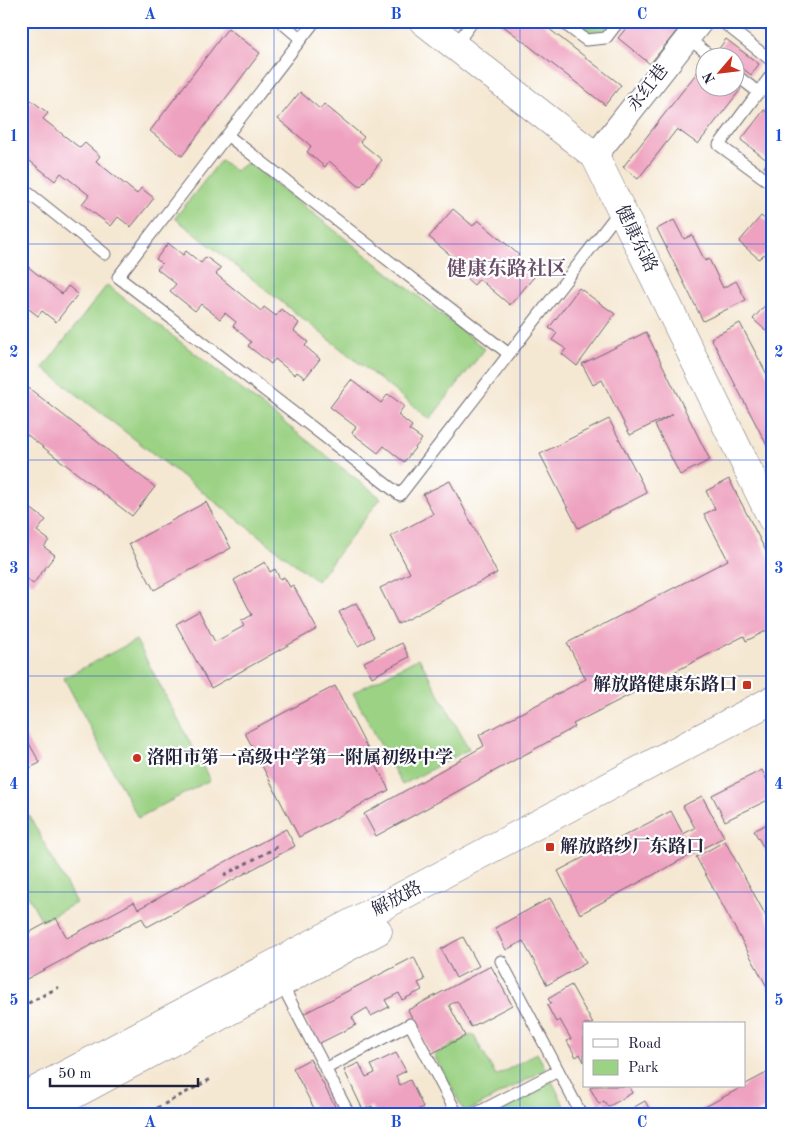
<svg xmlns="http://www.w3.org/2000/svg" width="793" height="1135" font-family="'Old Standard TT','Noto Serif SC',serif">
<rect width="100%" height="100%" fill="#fff"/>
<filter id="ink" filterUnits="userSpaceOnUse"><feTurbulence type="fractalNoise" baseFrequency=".02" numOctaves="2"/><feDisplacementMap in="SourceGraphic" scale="10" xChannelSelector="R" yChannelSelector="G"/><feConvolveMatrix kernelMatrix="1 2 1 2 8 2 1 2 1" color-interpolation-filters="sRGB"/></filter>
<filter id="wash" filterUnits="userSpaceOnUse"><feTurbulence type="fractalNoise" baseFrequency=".0096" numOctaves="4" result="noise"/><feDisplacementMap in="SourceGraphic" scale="20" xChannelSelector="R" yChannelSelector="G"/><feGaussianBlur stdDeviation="1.12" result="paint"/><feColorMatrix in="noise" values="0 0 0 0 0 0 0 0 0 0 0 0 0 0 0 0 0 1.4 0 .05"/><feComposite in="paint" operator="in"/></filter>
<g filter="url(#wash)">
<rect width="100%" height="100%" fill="#f5e8d3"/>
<path fill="#9bd284" stroke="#5e7a60" d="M 574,21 L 615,21 L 605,35 L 595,36 Z
M 221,160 L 235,171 L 248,162 L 485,349 L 430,419 L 175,218 Z
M 107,285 L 381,498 L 317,581 L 43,368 Z
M 136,640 L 210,780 L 138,818 L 64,678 Z
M 419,658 L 469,749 L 402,785 L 353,693 Z
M 29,815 L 76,903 L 42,921 L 21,883 L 21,819 Z
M 473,1034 L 496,1076 L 537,1053 L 546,1069 L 465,1113 L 434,1055 Z
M 552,1081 L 568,1114 L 486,1114 Z"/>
<g id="blocks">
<path fill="#eea2bf" d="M 497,21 L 539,21 L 621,85 L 605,105 Z
M 632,21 L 681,21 L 683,23 L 650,64 L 618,38 Z
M 754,21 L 772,21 L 772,35 Z
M 228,28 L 260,53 L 182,156 L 150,131 Z
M 726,39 L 759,64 L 751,75 L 736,63 L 736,58 L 728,58 L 718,50 Z
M 706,61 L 706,88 L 736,88 L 736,84 L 741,89 L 698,144 L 677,129 L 638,179 L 623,167 Z
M 300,92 L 320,109 L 324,104 L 364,137 L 360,142 L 382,160 L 360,187 L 329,161 L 325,167 L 307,152 L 311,146 L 278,119 Z
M 31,100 L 48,113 L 43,119 L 80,148 L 85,143 L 100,156 L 96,161 L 137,194 L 141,188 L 154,198 L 131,227 L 118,217 L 111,226 L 82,204 L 89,195 L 61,173 L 55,181 L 21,154 L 21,151 L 26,145 L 21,141 L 21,101 L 27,105 Z
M 764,110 L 772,116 L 772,173 L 764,167 L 768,161 L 741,140 Z
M 453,209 L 473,226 L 478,220 L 519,255 L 514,260 L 534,277 L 510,305 L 479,279 L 474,285 L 458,271 L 462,265 L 429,237 Z
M 761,216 L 772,225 L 772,261 L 764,254 L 759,259 L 739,242 Z
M 674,220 L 684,239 L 692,235 L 705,261 L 709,259 L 723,288 L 736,281 L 746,300 L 703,321 L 657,229 Z
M 168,243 L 183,255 L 186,251 L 201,263 L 206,257 L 221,268 L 216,274 L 261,311 L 264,307 L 276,316 L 281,309 L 299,323 L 294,331 L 308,342 L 305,346 L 320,359 L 305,378 L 297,372 L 295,375 L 275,359 L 271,364 L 248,346 L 251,342 L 233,326 L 236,322 L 225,313 L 220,319 L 201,304 L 195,311 L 170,291 L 176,284 L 157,269 L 162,264 L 156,259 Z
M 21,261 L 62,294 L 68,286 L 78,294 L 56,322 L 42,311 L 38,316 L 21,303 Z
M 579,288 L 615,314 L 577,366 L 562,354 L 566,349 L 552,340 L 557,333 L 549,328 Z
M 767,303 L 772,308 L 772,336 L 753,319 Z
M 740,323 L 772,384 L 772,455 L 711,338 Z
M 646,332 L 710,460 L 680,475 L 655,425 L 673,414 L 630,435 L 602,380 L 593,385 L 582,364 Z
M 351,380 L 381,403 L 388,394 L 404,406 L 398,415 L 412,426 L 409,430 L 422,439 L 404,462 L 384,446 L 378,453 L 352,433 L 356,427 L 330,407 Z
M 21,382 L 155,487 L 132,516 L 21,430 Z
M 609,419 L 647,493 L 578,528 L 540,454 Z
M 729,479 L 772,563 L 772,628 L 746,641 L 744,636 L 573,724 L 575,727 L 376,836 L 364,814 L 484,746 L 479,735 L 586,679 L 567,643 L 728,560 L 704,514 L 715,509 L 706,491 Z
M 450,481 L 497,573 L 398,624 L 380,588 L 410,573 L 391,536 L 433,514 L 423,494 Z
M 21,501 L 46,520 L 37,531 L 49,540 L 44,547 L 55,555 L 33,584 L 21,575 Z
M 206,502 L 231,548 L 154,590 L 129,544 Z
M 265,562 L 270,572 L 275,569 L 280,579 L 284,577 L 290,587 L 293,585 L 317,629 L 211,688 L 176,624 L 199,611 L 215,642 L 244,626 L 241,621 L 252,615 L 234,580 Z
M 356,603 L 374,637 L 358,646 L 339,612 Z
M 402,643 L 409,657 L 372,677 L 364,662 Z
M 335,686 L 389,790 L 299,837 L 245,733 Z
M 21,729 L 40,763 L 21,772 Z
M 762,770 L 772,790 L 772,798 L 725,821 L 712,795 Z
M 702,796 L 724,837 L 580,914 L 558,871 L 671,811 L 683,834 L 695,828 L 683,806 Z
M 772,821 L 772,862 L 754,831 Z
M 286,829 L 295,846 L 147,927 L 142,918 L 21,982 L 21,937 L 56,918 L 67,938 L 134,902 L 138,909 Z
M 725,841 L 772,927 L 772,996 L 696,857 Z
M 550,898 L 586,963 L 547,985 L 523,941 L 506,950 L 495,928 Z
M 463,937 L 479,966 L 456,978 L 441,949 Z
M 414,957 L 425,980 L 418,983 L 422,990 L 402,1000 L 399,993 L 385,1000 L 389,1007 L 371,1016 L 367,1008 L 352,1017 L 356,1025 L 318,1044 L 303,1014 Z
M 491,966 L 512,1005 L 471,1027 L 457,1001 L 449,1005 L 465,1036 L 431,1054 L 408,1010 Z
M 571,985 L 593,1024 L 584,1024 L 584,1062 L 580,1054 L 576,1057 L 567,1041 L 571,1039 L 560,1020 L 556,1022 L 547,1005 L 551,1003 L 548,999 Z
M 396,1053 L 406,1071 L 396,1076 L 400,1085 L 410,1080 L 423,1107 L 414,1112 L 415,1114 L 376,1114 L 372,1106 L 363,1110 L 344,1070 L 359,1063 L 366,1077 L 375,1073 L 371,1065 Z
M 310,1059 L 339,1114 L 317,1114 L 293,1068 Z
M 772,1070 L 772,1100 L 768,1102 L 770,1106 L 755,1114 L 692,1114 L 744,1086 L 744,1085 Z
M 593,1086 L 629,1086 L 632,1093 L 608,1107 L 604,1101 L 599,1104 L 590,1088 Z
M 645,1101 L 652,1114 L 622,1114 Z"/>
</g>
</g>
<g filter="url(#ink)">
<use href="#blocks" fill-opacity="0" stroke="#6c6770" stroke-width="1"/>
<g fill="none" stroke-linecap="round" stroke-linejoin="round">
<g stroke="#6c6770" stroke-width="13">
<path id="service" d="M 280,21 L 301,39
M 315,21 L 118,277 L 400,495 L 621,209
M 561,21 L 586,40 L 606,38 L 619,21
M 721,21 L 772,61
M 688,38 L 713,58
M 455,46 L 473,21
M 772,74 L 719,145 L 772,184
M 736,75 L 758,92 L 772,89
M 227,135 L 509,354
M 21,187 L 105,254
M 501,961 L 581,1114
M 281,983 L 349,1114
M 325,1069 L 410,1024 L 457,1114
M 475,1114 L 558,1071"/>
</g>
<g stroke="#6c6770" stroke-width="26">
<path id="minor" d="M 595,156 L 701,21"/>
</g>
<g stroke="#6c6770" stroke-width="29">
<path id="tertiary" d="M 423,21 L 595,156 L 772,519"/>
</g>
<g stroke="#6c6770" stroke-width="29">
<path id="primary" d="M 21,1098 L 772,700
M 38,1114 L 378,931"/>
</g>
<path stroke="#6c6770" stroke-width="3" stroke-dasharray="4 4" stroke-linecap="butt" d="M 224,875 L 279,846
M 21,1007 L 59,987
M 157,1108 L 211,1079"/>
<use href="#service" stroke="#fff" stroke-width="11"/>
<use href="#minor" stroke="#fff" stroke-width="24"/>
<use href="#tertiary" stroke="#fff" stroke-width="28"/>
<use href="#primary" stroke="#fff" stroke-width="28"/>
</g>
</g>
<path fill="none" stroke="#1d4ed8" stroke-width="1" stroke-opacity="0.55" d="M 274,21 L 274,1114M 520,21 L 520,1114M 21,244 L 772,244M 21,460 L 772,460M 21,676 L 772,676M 21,892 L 772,892"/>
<g fill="#c8321e" stroke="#fff" stroke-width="2">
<rect x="742" y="680" width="10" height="10" rx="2.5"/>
<circle cx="137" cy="758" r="5"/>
<rect x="545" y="842" width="10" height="10" rx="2.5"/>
</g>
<g text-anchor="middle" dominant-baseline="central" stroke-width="4.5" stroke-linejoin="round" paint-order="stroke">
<g font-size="18" fill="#22223b" stroke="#fff">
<text transform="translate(648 88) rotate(-52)">永红巷</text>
<text transform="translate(636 239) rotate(64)">健康东路</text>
<text transform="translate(397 899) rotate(-28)">解放路</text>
</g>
<g font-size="18" font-weight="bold" fill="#22223b" stroke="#fff" text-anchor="start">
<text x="737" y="685" text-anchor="end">解放路健康东路口</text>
<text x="147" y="758">洛阳市第一高级中学第一附属初级中学</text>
<text x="560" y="847">解放路纱厂东路口</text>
</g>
<g font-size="20" font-weight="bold" fill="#694f69" stroke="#fff">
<text x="507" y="270">健康东路社区</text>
</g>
</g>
<rect width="793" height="1135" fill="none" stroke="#fff" stroke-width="55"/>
<rect x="583" y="1022" width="162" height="65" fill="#ffffff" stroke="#a7a7b1"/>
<rect x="593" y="1039" width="25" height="8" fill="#ffffff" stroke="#a7a7b1"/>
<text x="628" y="1048" font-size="15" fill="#22223b">Road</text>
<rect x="593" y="1060" width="25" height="15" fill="#9bd284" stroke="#a7a7b1"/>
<text x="628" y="1072" font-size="15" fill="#22223b">Park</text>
<g transform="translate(720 72) rotate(242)"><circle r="24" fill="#ffffff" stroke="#a7a7b1"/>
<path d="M0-4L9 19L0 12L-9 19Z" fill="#c8321e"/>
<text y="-8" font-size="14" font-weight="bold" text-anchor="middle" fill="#22223b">N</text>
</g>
<path d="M50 1078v8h148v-8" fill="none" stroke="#22223b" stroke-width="2.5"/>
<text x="58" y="1078" font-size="15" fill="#22223b" stroke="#ffffff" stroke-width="4" paint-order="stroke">50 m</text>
<rect x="28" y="28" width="738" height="1080" fill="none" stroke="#1d4ed8" stroke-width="2"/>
<g font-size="16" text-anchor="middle" font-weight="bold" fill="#1d4ed8">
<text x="150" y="19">A</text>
<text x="396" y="19">B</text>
<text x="642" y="19">C</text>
<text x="14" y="141">1</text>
<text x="779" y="141">1</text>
<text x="14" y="357">2</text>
<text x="779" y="357">2</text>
<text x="14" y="573">3</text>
<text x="779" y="573">3</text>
<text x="14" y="789">4</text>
<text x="779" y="789">4</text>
<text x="14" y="1005">5</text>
<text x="779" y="1005">5</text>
<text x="150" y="1127">A</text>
<text x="396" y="1127">B</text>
<text x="642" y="1127">C</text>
</g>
</svg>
